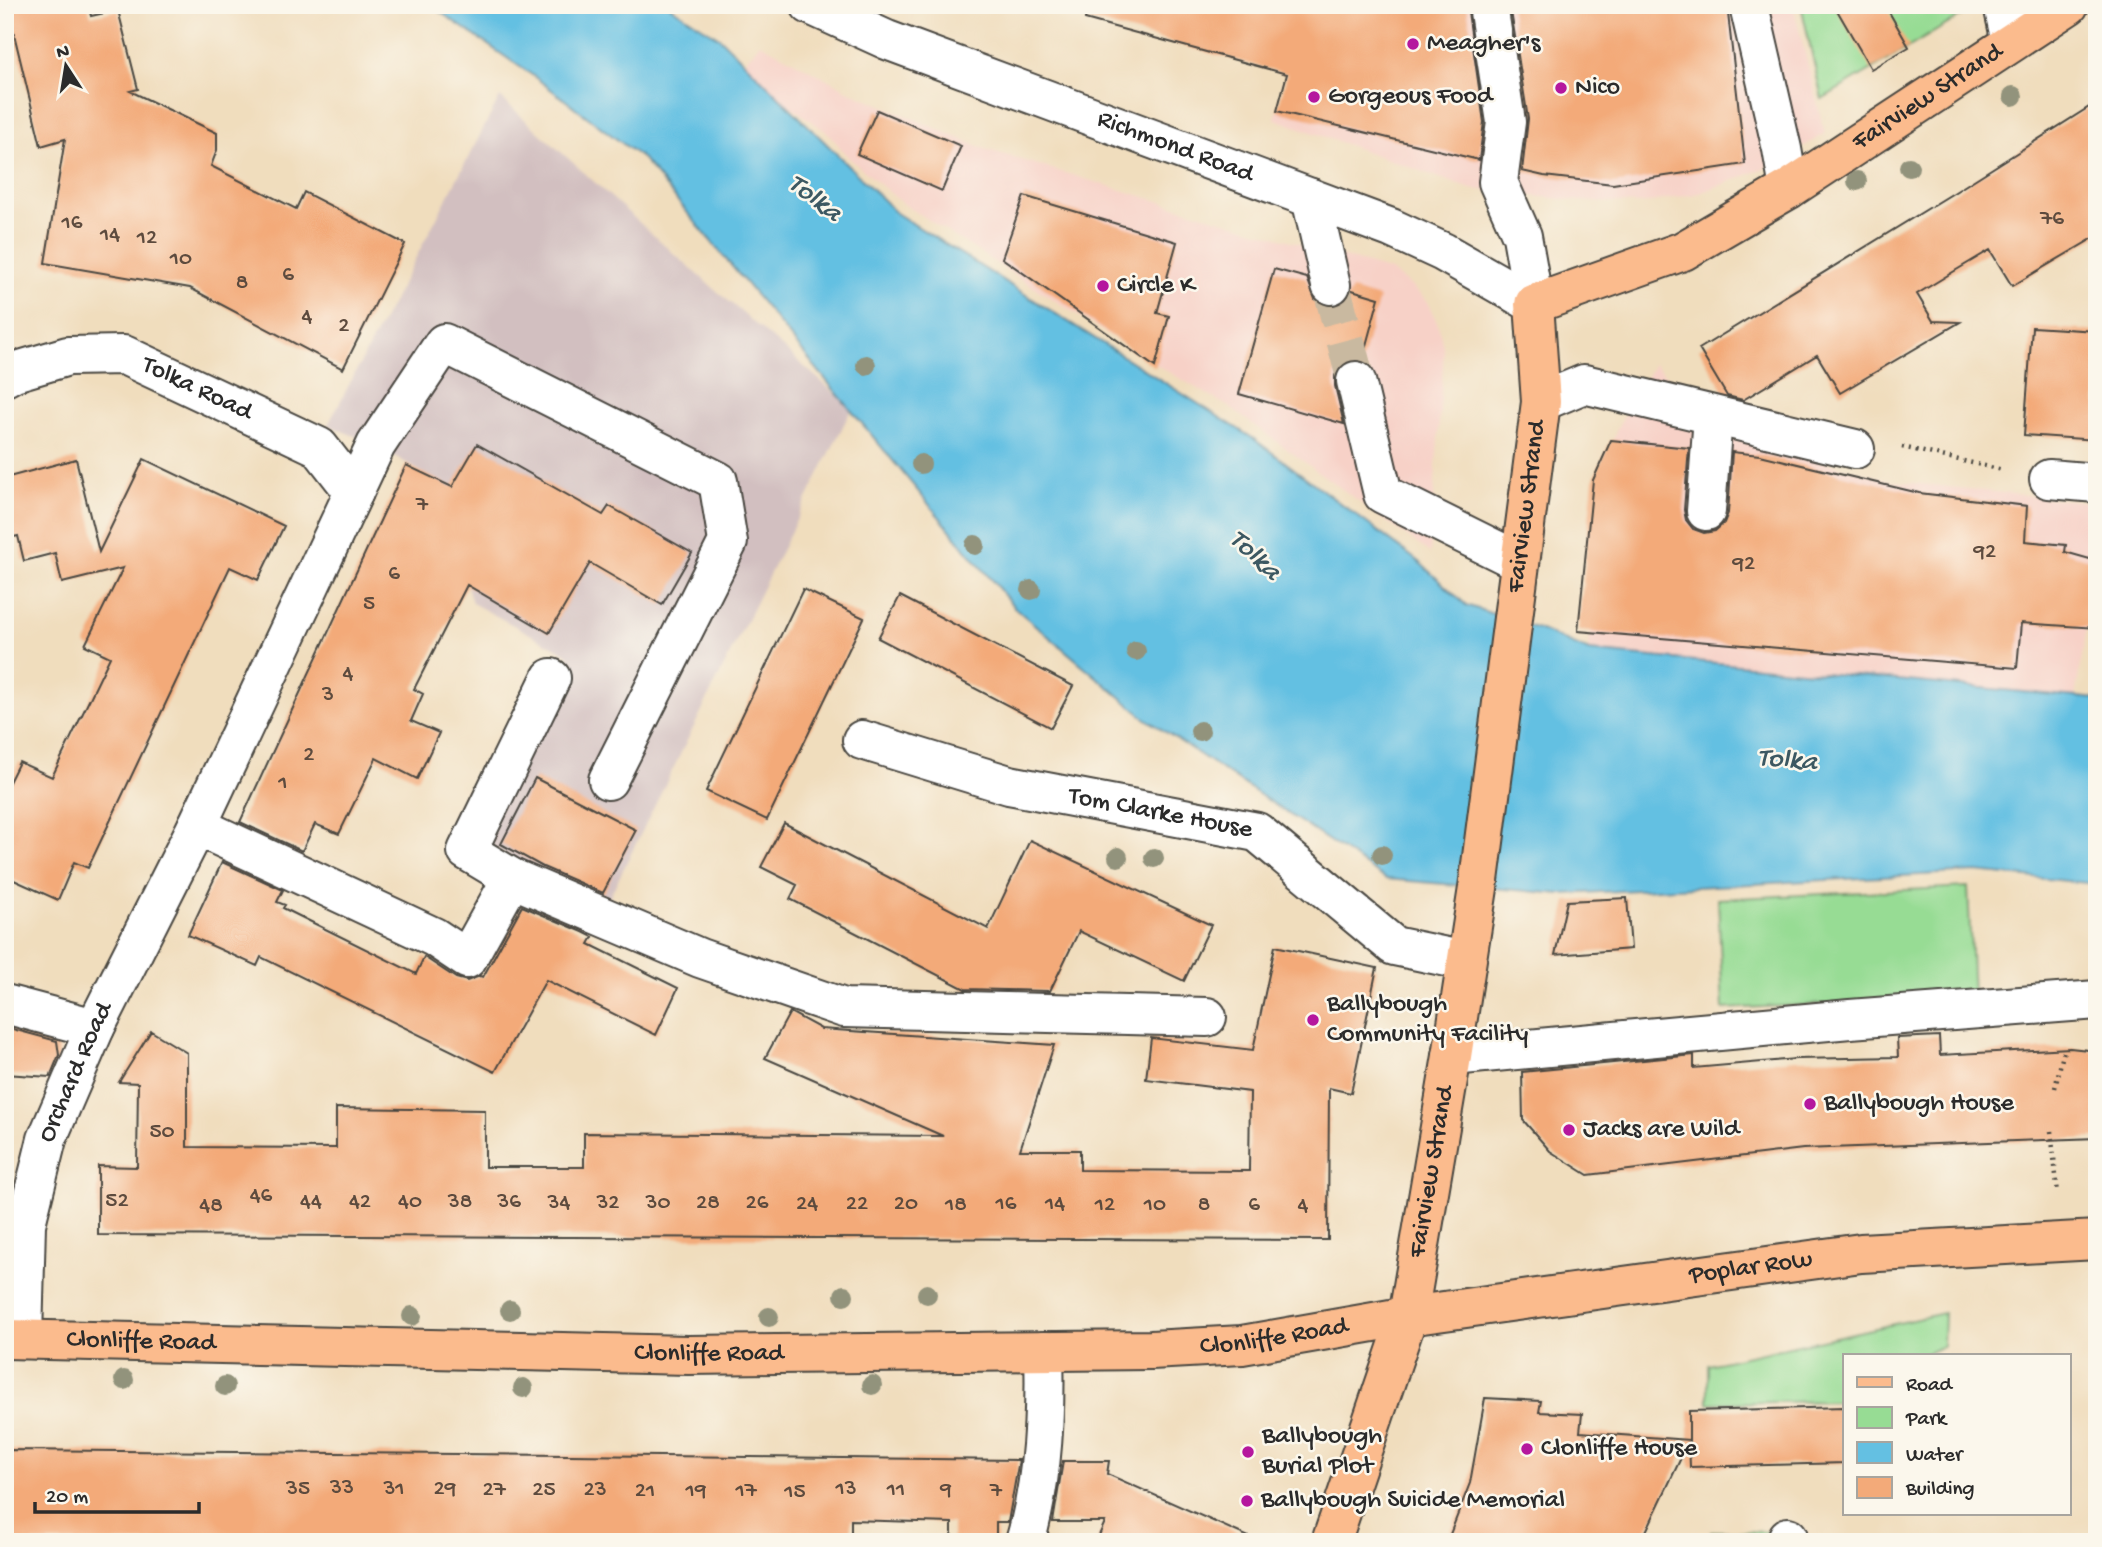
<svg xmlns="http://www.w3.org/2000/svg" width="2102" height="1547" font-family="'Gochi Hand',sans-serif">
<rect width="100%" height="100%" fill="#fbf7ec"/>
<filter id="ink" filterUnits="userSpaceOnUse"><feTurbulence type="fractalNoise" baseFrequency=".0143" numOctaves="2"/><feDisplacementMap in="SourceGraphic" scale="14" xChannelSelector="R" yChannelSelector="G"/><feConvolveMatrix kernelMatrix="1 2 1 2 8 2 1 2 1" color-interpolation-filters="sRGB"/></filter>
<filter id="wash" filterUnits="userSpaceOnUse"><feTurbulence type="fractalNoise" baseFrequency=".00686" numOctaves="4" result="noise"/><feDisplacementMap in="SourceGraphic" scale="28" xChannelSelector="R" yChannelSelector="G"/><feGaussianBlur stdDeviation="1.57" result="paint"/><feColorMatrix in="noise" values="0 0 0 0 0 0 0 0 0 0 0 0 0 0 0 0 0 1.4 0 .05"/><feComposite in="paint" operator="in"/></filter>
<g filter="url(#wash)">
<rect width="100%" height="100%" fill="#f0ddbd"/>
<path fill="#f7d1c7" d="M 1306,5 L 1793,5 L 1825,134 L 1770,166 L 1700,193 L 1640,204 L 1579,201 L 1471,189 L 1275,119 Z
M 760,43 L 853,93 L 982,148 L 1391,271 L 1410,285 L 1426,300 L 1438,324 L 1444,351 L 1430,553 L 1229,407 L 1148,360 L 902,203 L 849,158 L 828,133 L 739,69 Z
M 1654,364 L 1726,435 L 1893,481 L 2097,503 L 2097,568 L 2075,697 L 1589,651 L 1601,475 L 1618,426 Z"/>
<path fill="#d2bfc0" d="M 500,97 L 672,252 L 852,408 L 606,904 L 479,841 L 569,655 L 472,603 L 461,565 L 489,512 L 376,445 L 328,425 Z"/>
<path fill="#97dc94" stroke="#618460" stroke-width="2" d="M 1801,5 L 1964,5 L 1966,13 L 1822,99 Z
M 1968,887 L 1973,997 L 1723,1009 L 1718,899 Z
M 1944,1313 L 1943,1346 L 1921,1356 L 1845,1356 L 1845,1401 L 1708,1403 L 1708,1365 Z
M 1712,1531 L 1777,1532 L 1774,1542 L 1712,1542 Z"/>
<path fill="#64c0e2" stroke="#487686" stroke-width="2" d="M 430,5 L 668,5 L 721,39 L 896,213 L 1254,439 L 1419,562 L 1466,605 L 1538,629 L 1589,651 L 2097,699 L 2097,884 L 1976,872 L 1562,894 L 1386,879 L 1145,718 L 1014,607 L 643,159 L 532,75 Z"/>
<g id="blocks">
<path fill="#f3aa79" d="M 7,5 L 88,5 L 91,16 L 118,10 L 138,89 L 130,91 L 217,133 L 217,150 L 211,166 L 296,209 L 304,192 L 405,244 L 343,369 L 190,288 L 45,263 L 65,139 L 41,146 Z
M 1087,5 L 1467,5 L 1484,122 L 1479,160 L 1277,111 L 1287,74 L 1085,19 Z
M 1510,5 L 1727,5 L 1745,164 L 1613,184 L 1544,176 L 1522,171 L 1528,119 Z
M 1834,5 L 1885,5 L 1909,47 L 1871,69 Z
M 2097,102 L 2097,236 L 2012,286 L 1990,250 L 1953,272 L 1917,294 L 1933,321 L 1960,322 L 1840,393 L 1817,355 L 1743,400 L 1727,396 L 1699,349 L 1955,192 Z
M 877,110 L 961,146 L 942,191 L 857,154 Z
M 1024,196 L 1177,242 L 1157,313 L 1169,316 L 1155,367 L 1002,258 Z
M 1274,269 L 1307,278 L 1315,299 L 1325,306 L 1335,306 L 1345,301 L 1352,290 L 1379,298 L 1362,360 L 1352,360 L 1342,365 L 1335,375 L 1335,386 L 1344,424 L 1239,394 Z
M 2032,327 L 2097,331 L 2097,440 L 2024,435 Z
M 1611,440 L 1689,448 L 1684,510 L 1686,520 L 1693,529 L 1704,533 L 1715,531 L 1724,523 L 1728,513 L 1732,452 L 1760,455 L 1919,493 L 2027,506 L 2025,541 L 2066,545 L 2065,552 L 2097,561 L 2097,628 L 2021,623 L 2017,668 L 1578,631 L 1593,480 Z
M 477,444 L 603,515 L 609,506 L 692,553 L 662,605 L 590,563 L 549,633 L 467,585 L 414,689 L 423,694 L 411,721 L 439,733 L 417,779 L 376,758 L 339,834 L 315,824 L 302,851 L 240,822 L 406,465 L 452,487 Z
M 76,459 L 99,552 L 144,459 L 284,526 L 258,580 L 230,567 L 88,868 L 74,862 L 58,900 L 5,876 L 5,790 L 19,762 L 52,777 L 110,657 L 85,645 L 123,568 L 62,583 L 55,553 L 24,561 L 18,536 L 5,539 L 5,478 Z
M 803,589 L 864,618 L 767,820 L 706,791 Z
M 900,596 L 1073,686 L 1051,728 L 878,638 Z
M 535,778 L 636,830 L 603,893 L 543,867 L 501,844 Z
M 784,823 L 988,929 L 1030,840 L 1211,925 L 1184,981 L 1079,931 L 1050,991 L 965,989 L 790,899 L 797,885 L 761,867 Z
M 222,862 L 283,890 L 277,902 L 285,905 L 283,908 L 416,974 L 424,957 L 456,978 L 467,981 L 480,976 L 483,977 L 522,906 L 583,932 L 593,937 L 589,944 L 678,988 L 656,1035 L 546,980 L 495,1072 L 261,957 L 257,966 L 188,935 Z
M 1627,898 L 1631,949 L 1555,955 L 1567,901 Z
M 1275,946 L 1377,968 L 1351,1093 L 1329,1088 L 1328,1240 L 98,1235 L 98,1166 L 137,1167 L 138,1083 L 119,1082 L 151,1031 L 187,1053 L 187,1147 L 336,1148 L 336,1108 L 485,1110 L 485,1167 L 584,1167 L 584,1133 L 943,1136 L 765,1058 L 790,1012 L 821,1029 L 1054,1045 L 1020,1150 L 1080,1150 L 1080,1170 L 1249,1171 L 1250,1092 L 1146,1079 L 1151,1038 L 1253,1050 Z
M 5,1027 L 57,1041 L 59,1055 L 50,1077 L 5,1074 Z
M 1939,1036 L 1940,1055 L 2070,1048 L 2097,1051 L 2097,1138 L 1803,1149 L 1588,1175 L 1550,1151 L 1523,1120 L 1522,1072 L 1694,1055 L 1694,1068 L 1796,1059 L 1898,1057 L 1897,1038 Z
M 1485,1398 L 1541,1401 L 1539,1412 L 1582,1414 L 1580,1432 L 1689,1440 L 1689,1411 L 1845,1407 L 1845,1463 L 1690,1467 L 1689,1441 L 1641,1542 L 1447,1542 L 1470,1483 Z
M 5,1450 L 569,1455 L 1019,1460 L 1008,1522 L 996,1522 L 996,1542 L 952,1540 L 952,1523 L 851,1520 L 851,1542 L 5,1542 Z
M 1063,1461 L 1109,1461 L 1107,1474 L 1260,1542 L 1096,1542 L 1105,1522 L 1053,1522 Z"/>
</g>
</g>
<g filter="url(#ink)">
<use href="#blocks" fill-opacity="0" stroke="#494641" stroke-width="2"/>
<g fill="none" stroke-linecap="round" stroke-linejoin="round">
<path stroke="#c9b9a0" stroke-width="38" stroke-dasharray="38 19" stroke-linecap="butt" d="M 1331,285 L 1356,381"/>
<g stroke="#494641" stroke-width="42">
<g id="minor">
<path id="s1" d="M 810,5 L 887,40 L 1391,228 L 1443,252 L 1534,304"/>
<path d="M 1488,5 L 1506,122 L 1498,182 L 1522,236 L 1534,304"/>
<path d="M 2003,5 L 2011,42"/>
<path d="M 1750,10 L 1782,149 L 1789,189"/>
<path d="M 1311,198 L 1331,285"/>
<path id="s2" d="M 5,377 L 14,372 L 68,356 L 124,355 L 319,447 L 354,492"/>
<path d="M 1356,381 L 1383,494 L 1520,562"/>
<path d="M 1541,402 L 1584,384 L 1855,449"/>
<path d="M 2049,479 L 2097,483"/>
<path d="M 1706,511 L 1713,416"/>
<path d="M 551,678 L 467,851 L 512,878 L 700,958 L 844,1008 L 1207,1017"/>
<path id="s3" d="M 862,740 L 1009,785 L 1257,832 L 1394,946 L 1466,961"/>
<path d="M 197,826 L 434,937 L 467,959 L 512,878"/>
<path d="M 5,1004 L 95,1028"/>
<path d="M 1452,1056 L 1850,1019 L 2097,1000"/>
<path id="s4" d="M 23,1339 L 26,1224 L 47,1139 L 95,1028 L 197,826 L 376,445 L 444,343 L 718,481 L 728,542 L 608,780"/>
<path d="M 1025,1542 C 1043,1481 1046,1414 1044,1351"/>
<path d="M 1787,1542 L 1788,1537"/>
</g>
</g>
<g stroke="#494641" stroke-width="42">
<g id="major">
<path id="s5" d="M 5,1339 L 688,1355 L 1151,1350 L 1242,1345 L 1408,1316 L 1861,1253 L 2097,1240"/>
<path id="s6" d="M 1331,1542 L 1408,1316 L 1452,1056 L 1478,888 L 1541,402 L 1534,304 L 1683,251 L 1789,189 L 2069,5"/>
</g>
</g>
<path stroke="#494641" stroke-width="4.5" stroke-dasharray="2 5" stroke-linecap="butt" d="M 1902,447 L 2003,470
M 2055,1088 L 2064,1050
M 2051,1131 L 2058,1193"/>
<use href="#minor" stroke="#fff" stroke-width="38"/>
<use href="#major" stroke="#fbbb8d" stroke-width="38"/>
</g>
<g fill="#92937b">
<circle cx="2013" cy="96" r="10"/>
<circle cx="1909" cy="167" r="10"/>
<circle cx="1857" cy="181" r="10"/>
<circle cx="866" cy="365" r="10"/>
<circle cx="921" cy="464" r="10"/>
<circle cx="975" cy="545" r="10"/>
<circle cx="1031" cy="590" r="10"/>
<circle cx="1136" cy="651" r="10"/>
<circle cx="1200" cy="731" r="10"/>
<circle cx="1382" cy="855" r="10"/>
<circle cx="1118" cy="857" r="10"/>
<circle cx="1154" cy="858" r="10"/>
<circle cx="927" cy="1294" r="10"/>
<circle cx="844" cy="1295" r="10"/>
<circle cx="510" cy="1310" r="10"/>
<circle cx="412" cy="1316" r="10"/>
<circle cx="769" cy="1317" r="10"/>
<circle cx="124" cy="1380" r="10"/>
<circle cx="872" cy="1385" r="10"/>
<circle cx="225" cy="1386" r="10"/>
<circle cx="523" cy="1388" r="10"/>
</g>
</g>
<g fill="#b5179e" stroke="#fbf7ec" stroke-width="2.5">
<circle cx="1413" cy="44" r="7"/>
<circle cx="1561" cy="88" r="7"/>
<circle cx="1314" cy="97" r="7"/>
<circle cx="1103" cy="286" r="7"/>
<circle cx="1313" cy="1020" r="7"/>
<circle cx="1810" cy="1104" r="7"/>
<circle cx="1569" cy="1130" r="7"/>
<circle cx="1527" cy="1449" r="7"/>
<circle cx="1248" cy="1452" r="7"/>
<circle cx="1247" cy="1501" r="7"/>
</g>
<g text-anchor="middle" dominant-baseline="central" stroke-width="5" stroke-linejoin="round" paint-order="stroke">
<g font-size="23" fill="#5d4b3e">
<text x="2052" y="219">76</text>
<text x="72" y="223">16</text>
<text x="110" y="235">14</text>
<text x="147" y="238">12</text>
<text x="181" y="259">10</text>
<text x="288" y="275">6</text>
<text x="242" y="283">8</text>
<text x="307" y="317">4</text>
<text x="344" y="326">2</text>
<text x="422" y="505">7</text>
<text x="1985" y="552">92</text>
<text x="1744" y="564">92</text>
<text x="394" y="574">6</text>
<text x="369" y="604">5</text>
<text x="348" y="674">4</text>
<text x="328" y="695">3</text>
<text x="309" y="755">2</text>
<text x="283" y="783">1</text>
<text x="162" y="1132">50</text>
<text x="261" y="1196">46</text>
<text x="117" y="1201">52</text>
<text x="311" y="1202">44</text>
<text x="360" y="1202">42</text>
<text x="410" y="1202">40</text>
<text x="460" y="1202">38</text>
<text x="509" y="1202">36</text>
<text x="559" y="1203">34</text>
<text x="608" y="1203">32</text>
<text x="658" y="1203">30</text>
<text x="708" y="1203">28</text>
<text x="757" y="1203">26</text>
<text x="807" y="1204">24</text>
<text x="857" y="1204">22</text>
<text x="906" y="1204">20</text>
<text x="1006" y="1204">16</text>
<text x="1055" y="1204">14</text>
<text x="956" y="1205">18</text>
<text x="1105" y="1205">12</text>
<text x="1155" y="1205">10</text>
<text x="1204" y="1205">8</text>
<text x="1254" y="1205">6</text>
<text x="211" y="1206">48</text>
<text x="1303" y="1206">4</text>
<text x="342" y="1488">33</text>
<text x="298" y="1489">35</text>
<text x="394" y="1489">31</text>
<text x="445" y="1489">29</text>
<text x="846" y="1489">13</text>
<text x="494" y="1490">27</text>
<text x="544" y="1490">25</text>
<text x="595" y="1490">23</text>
<text x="896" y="1490">11</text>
<text x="946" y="1490">9</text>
<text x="645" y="1491">21</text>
<text x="696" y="1491">19</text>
<text x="746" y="1491">17</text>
<text x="996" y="1491">7</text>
<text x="795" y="1492">15</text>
</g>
<g font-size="26" fill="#2b2b2b" stroke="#fbf7ec" text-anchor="start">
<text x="1427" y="44">Meagher's</text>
<text x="1575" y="88">Nico</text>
<text x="1328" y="97">Gorgeous Food</text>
<text x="1117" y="286">Circle K</text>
<text x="1327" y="1005">Ballybough<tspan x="1327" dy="30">Community Facility</tspan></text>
<text x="1824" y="1104">Ballybough House</text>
<text x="1583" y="1130">Jacks are Wild</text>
<text x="1262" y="1437">Ballybough<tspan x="1262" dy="30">Burial Plot</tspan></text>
<text x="1541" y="1449">Clonliffe House</text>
<text x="1261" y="1501">Ballybough Suicide Memorial</text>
</g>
<g font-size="26" fill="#2b2b2b" stroke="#fbf7ec">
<text stroke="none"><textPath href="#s6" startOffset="1708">Fairview Strand</textPath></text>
<text stroke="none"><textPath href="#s1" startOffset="392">Richmond Road</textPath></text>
<text stroke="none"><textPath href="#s2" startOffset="203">Tolka Road</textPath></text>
<text stroke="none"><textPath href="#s6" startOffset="1057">Fairview Strand</textPath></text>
<text stroke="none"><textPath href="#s3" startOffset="308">Tom Clarke House</textPath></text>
<text stroke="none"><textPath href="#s4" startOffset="275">Orchard Road</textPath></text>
<text stroke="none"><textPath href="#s6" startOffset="385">Fairview Strand</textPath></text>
<text stroke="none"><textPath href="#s5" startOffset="1752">Poplar Row</textPath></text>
<text stroke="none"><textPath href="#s5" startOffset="1270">Clonliffe Road</textPath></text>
<text stroke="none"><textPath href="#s5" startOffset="136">Clonliffe Road</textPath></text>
<text stroke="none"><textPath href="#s5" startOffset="704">Clonliffe Road</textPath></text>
</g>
<g font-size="28" font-style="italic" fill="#3c5862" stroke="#fbf7ec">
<text transform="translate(814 199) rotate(38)">Tolka</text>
<text transform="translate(1254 556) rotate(44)">Tolka</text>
<text transform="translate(1787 761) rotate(5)">Tolka</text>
</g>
</g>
<rect width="2102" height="1547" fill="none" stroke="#fbf7ec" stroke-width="28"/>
<rect x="1843" y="1354" width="228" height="161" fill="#fbf7ec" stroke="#a8a59f" stroke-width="2"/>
<rect x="1857" y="1377" width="35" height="10" fill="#fbbb8d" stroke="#a8a59f" stroke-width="2"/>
<text x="1906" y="1390" font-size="21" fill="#2b2b2b">Road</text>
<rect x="1857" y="1407" width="35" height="21" fill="#97dc94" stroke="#a8a59f" stroke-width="2"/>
<text x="1906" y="1424" font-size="21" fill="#2b2b2b">Park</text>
<rect x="1857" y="1442" width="35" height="21" fill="#64c0e2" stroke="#a8a59f" stroke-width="2"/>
<text x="1906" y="1460" font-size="21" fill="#2b2b2b">Water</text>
<rect x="1857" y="1477" width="35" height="21" fill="#f3aa79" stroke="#a8a59f" stroke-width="2"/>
<text x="1906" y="1494" font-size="21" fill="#2b2b2b">Building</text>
<g transform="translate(66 66) rotate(348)" stroke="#fbf7ec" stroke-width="5" paint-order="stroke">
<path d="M0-5L12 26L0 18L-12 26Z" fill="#2b2b2b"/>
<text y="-10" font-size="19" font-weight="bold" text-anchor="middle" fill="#2b2b2b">N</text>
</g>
<path d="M35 1502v10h164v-10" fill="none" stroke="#2b2b2b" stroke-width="3.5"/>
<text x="46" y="1502" font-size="21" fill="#2b2b2b" stroke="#fbf7ec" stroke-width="5" paint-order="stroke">20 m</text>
</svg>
